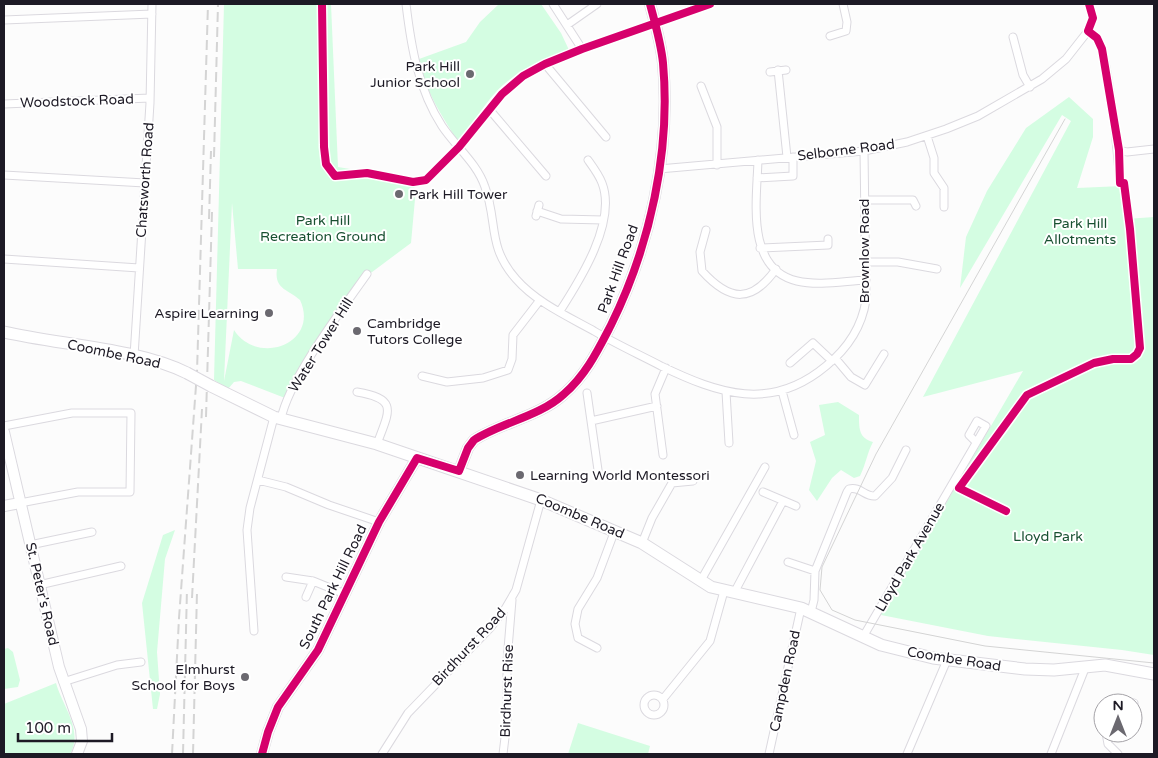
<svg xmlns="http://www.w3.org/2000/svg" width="1158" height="758" font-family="'Varela Round',sans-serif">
<rect width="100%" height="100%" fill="#fcfcfc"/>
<path fill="#d4fde2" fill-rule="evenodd" d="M 224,4 L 331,4 L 338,167 L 411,179 L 414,182 L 415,199 L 411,243 L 356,284 L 336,312 L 285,398 L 241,381 L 234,382 L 228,389 L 214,380 ZM 232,203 L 238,269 L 277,269 C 274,289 287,289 300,300 C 320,343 258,367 234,330 L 224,381 Z
M 499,4 L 541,4 L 561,33 L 569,50 C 543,60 515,71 496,92 C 482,107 471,126 459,143 C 442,116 425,91 419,59 L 466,42 L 480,22 Z
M 1069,97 L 1093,119 L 1093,137 L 1077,188 L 1122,186 L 1126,219 L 1154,217 L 1154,655 L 1122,650 L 988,636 L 881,615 L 1023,371 L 923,397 L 1071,121 L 1062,115 L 960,288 L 966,237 L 987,191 L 1026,128 Z
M 838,402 L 859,415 C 859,429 859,438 873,442 C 867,453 866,464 860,476 L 854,478 L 841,470 L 832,478 L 817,501 L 809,490 L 816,461 L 810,442 L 825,435 L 819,405 Z
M 175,530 L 165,559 L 157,652 L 160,694 L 157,709 L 153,709 L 142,603 L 163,535 Z
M 8,648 L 13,652 L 20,680 L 18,687 L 4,689 L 4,649 Z
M 56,683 C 62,705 84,731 70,754 L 4,754 L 4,704 Z
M 578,723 L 650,746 L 648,754 L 568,754 Z"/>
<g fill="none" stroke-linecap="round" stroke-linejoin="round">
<g stroke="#dbd9df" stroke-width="9">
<path id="street" d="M 406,4 C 411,46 418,89 442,126 C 456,147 477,163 485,187 C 498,223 487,246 516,279 C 536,302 567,316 594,331 C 616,344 638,354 661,366 C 719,394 771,412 826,366 C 847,349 862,326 866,300 L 864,151
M 553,4 L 582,49
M 4,20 L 152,14
M 567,25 L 597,4
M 1088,31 C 1091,33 1095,35 1097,38 C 1109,53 1118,160 1120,183
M 830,36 L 846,31 L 847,22 L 843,4
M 1013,37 L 1023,75 L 1030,87
M 545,64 L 606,137
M 778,70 L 787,157
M 770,72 L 786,70
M 701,86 L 717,127 L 717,165
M 4,104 L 150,98
M 489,109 L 546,176
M 927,136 L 934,158 L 934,173 L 944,188 L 944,207
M 459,147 L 502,94 L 523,76 L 545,64 L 582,49 L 710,4
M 1119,150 L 1127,152 L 1154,149
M 758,160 C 757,199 745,269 797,281 C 819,286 844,281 866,280
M 659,169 L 864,151 L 907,142 L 946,129 L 978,116 L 1042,79 L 1066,59 L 1088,31 L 1093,18 L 1089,4
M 4,175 L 145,183
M 757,178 L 793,176 L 793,157
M 865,200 L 913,200 L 916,206
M 537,211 L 561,219 L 603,220
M 536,216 L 539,205
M 706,230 L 700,252 L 702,271 C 730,302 752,303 776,269
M 760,248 L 828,245 L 828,239
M 4,259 L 139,268
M 866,262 L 898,262 L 937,269
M 560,311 C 580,280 617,222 602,183 C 599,175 593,167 588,160
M 134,356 L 150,103 L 152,4
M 835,358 L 851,377 L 865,385 L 884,354
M 790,363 L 813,343 L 832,361
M 422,376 L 447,382 L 483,378 L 508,370 L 512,359 L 513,335 L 540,300
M 782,391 L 794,435
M 357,392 C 399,399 389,411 377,444
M 726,392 L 729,443
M 587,393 L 598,470
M 281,419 C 289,379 343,308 367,274
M 591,421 L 657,406
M 4,426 L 72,413 L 131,413 L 130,492 L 78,492 L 20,503
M 663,455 L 655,394 L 666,368
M 258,480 L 286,487 L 329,505 L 379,522
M 763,492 L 796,506
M 642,543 L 652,518 L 672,483 L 693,481
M 30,545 L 92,532
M 788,562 L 815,571
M 286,577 L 313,581 L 345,594
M 700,582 L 765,467
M 39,585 L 121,566
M 734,593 L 783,501
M 306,597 L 313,581
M 811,612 L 814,600 L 815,571 L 847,492 L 849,489 C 860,486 865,497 875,496 L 892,478 L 906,450
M 254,631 L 247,530 L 250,508 L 274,417
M 863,637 L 986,426 L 977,421 L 969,435 L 976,442
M 597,648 L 578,638 L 575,624 L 578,609 L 597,578 L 615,530
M 63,682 L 117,665 L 141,662
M644 705a10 10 0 1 1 20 0a10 10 0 1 1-20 0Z
M 663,699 L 710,641 L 724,591
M 1112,703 L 1122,700 L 1134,703
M 1100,724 L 1103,724
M 1106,733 L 1108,744 L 1118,754
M 382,754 L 408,713 L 491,627 L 505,609 L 516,590 L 541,500
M 503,754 L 507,721 L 507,661 L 512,600
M 769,754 L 801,608
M 907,754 L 947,660
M 1051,754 L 1086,666"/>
</g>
<g stroke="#dbd9df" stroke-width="12">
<path id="secondary" d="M 4,432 L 59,667 L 81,729 L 82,741 L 77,754
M 459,471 L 468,448 L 474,440 C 502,422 539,417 564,394 C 586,375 598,350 611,325 C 650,246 671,151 663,63 C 661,43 655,23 650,4
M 4,506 L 20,503
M 262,754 L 268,732 L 278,707 L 318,650 L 379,522 L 417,458"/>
</g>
<g stroke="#dbd9df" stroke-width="13">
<path id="primary" d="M 4,332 C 60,345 136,348 187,373
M 211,386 L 274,417 L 377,444 L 541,500 L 642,543 L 711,587 L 801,608 L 881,645 L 933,658 L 1025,669 L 1054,670 L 1105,665 L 1154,674"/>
</g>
<use href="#street" stroke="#fff" stroke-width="7"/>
<use href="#secondary" stroke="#fff" stroke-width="10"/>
<use href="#primary" stroke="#fff" stroke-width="11"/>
<path stroke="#d4d4d4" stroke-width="1" d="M 1065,119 L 876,454 L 822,567 L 820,590 L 832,610 L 855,620 L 985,646 L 1154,663"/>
<path stroke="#d4d4d4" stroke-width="2" stroke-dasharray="10 5" stroke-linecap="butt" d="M 214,157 L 218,4
M 209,219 L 211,151
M 206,417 L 212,212
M 192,598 L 202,409
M 172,754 L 179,618 L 197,372 L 208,4
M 183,754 L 187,589
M 193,754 L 197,592"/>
<g stroke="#dbd9df" stroke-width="13" stroke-linecap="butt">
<path id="primary-bridge" d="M 187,373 L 211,386"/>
</g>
<use href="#primary-bridge" stroke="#fff" stroke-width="11"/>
<g stroke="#fff" stroke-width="11">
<path id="cycleway" d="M 322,4 L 324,147 L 326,164 L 335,176 L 367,173 L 413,182 L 426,180 L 459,147 L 502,94 L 523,76 L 545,64 L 582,49 L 710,4
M 1006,511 L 959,488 L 1027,395 L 1094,363 L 1113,359 L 1131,359 L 1137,354 L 1140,348 L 1130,229 L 1124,183 L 1120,183 L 1119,150 L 1102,49 L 1097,38 L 1088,31 L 1093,18 L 1089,4
M 262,754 L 268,732 L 278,707 L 318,650 L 379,522 L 417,458 L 459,471 L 468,448 L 474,440 C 502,422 539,417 564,394 C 586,375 598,350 611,325 C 650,246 671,151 663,63 C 661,43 655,23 650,4"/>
</g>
<use href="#cycleway" stroke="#d6006c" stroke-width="8"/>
</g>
<g fill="#6b6970" stroke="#fff" stroke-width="2">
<circle cx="470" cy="74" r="5"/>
<circle cx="399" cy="194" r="5"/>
<circle cx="269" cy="313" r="5"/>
<circle cx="357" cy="331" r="5"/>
<circle cx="520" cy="475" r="5"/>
<circle cx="245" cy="677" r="5"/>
</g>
<g text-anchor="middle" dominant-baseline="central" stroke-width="4" stroke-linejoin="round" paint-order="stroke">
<g font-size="14" fill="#1d1a25" stroke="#fff" text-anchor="end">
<text x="460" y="66">Park Hill<tspan x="460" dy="16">Junior School</tspan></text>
<text x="409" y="194" text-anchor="start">Park Hill Tower</text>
<text x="259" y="313">Aspire Learning</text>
<text x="367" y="323" text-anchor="start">Cambridge<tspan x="367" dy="16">Tutors College</tspan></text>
<text x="530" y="475" text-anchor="start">Learning World Montessori</text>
<text x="235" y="669">Elmhurst<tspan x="235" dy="16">School for Boys</tspan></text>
</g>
<g font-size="14" fill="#1d1a25" stroke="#fff">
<text transform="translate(77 101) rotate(-2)">Woodstock Road</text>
<text transform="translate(846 150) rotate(-7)">Selborne Road</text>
<text transform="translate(145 180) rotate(-86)">Chatsworth Road</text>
<text transform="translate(864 251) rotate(-90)">Brownlow Road</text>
<text transform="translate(618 269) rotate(-70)">Park Hill Road</text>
<text transform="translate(321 345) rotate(-58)">Water Tower Hill</text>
<text transform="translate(114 354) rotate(12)">Coombe Road</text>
<text transform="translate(580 516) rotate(23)">Coombe Road</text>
<text transform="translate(910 557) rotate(-60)">Lloyd Park Avenue</text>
<text transform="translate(333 587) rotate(-64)">South Park Hill Road</text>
<text transform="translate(42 594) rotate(77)">St. Peter's Road</text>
<text transform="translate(469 647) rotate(-47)">Birdhurst Road</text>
<text transform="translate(954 659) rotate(9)">Coombe Road</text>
<text transform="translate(785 681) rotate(-78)">Campden Road</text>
<text transform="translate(507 691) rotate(-88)">Birdhurst Rise</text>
</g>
<g font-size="14" fill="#185031" stroke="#fff">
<text x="323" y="220">Park Hill<tspan x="323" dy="16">Recreation Ground</tspan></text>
<text x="1080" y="223">Park Hill<tspan x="1080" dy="16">Allotments</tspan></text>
<text x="1048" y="536">Lloyd Park</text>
</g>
</g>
<rect width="1158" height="758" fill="none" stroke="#1d1a25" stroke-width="10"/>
<g transform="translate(1118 718)"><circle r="24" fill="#ffffff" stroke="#a5a3a8"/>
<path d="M0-4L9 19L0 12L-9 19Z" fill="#6b6970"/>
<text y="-8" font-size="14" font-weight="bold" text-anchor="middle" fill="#1d1a25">N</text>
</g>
<path d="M18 733v8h94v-8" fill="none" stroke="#1d1a25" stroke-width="2.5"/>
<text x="25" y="733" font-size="15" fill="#1d1a25" stroke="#ffffff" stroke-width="4" paint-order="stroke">100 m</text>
</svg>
